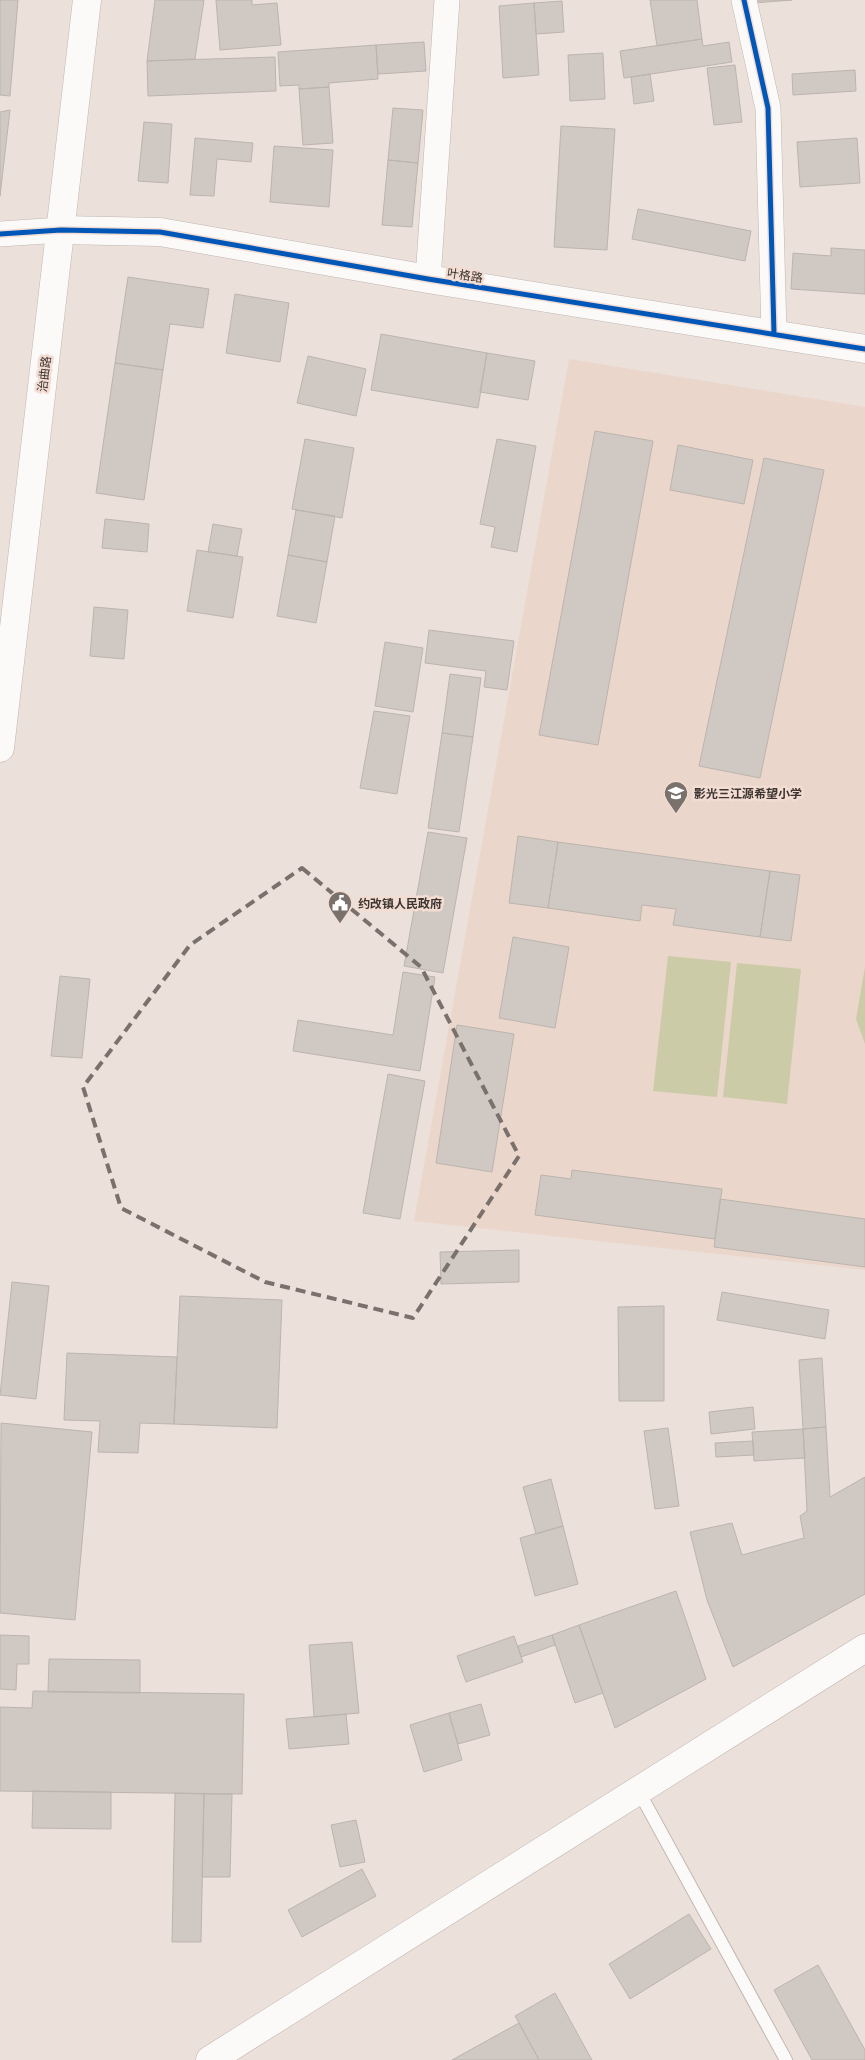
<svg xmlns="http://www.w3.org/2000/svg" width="865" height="2060" font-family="Montserrat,'Noto Sans SC',sans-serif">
<rect width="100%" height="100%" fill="#ece0da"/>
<path fill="#ead6cb" d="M 569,359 L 865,407 L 865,1270 L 414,1221 Z"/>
<path fill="#cccba8" d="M 668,956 L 731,962 L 717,1097 L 653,1091 Z
M 737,963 L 801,969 L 787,1104 L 723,1097 Z
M 865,967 L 865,1044 L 856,1019 Z"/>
<path fill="#d0c8c2" stroke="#bcb4ae" d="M 0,0 L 18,0 L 10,96 L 0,95 Z
M 155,0 L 204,0 L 195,59 L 147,61 Z
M 216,0 L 252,0 L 252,5 L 277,3 L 281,45 L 220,50 Z
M 650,0 L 697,0 L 702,39 L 657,46 Z
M 754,0 L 792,0 L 754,3 Z
M 562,1 L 564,32 L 536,34 L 534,3 Z
M 534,3 L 539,75 L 503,78 L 499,6 Z
M 702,39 L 703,46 L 729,42 L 732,62 L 624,78 L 620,51 Z
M 424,42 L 426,71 L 378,74 L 376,45 Z
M 376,45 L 378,79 L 329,83 L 329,87 L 299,89 L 299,85 L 280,86 L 278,52 Z
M 603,53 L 605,99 L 570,101 L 568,55 Z
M 275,57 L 276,91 L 148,96 L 147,61 Z
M 735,65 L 742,122 L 714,125 L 707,68 Z
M 855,70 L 856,91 L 793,95 L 792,74 Z
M 650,74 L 654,101 L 634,104 L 631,77 Z
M 329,87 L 333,143 L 303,145 L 299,89 Z
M 393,108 L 423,110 L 418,163 L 388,160 Z
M 10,110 L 0,196 L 0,112 Z
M 144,122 L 172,124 L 168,183 L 138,181 Z
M 561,126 L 615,129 L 607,250 L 554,247 Z
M 195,138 L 253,143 L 251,162 L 217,159 L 214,196 L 190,195 Z
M 857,138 L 860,183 L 800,187 L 797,142 Z
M 274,146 L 333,150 L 329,207 L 270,202 Z
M 388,160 L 418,163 L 412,227 L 382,225 Z
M 638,209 L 751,231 L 745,261 L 632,239 Z
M 831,248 L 865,250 L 865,294 L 791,289 L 793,253 L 831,256 Z
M 128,277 L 209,289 L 203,328 L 170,324 L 163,370 L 115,363 Z
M 235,294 L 289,303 L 280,362 L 226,353 Z
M 381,334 L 487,353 L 478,408 L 371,390 Z
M 487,353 L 535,361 L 528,400 L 480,392 Z
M 308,356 L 366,369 L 356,416 L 297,403 Z
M 115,363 L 163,370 L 144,500 L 96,493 Z
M 595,431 L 653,441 L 598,745 L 539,735 Z
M 305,439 L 354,448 L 342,518 L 292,509 Z
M 497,439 L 536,446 L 517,552 L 491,547 L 495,527 L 480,524 Z
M 678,445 L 753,460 L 744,504 L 670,490 Z
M 764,458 L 824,470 L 760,778 L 699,766 Z
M 296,510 L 335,516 L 327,562 L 288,555 Z
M 105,519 L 149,524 L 147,552 L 102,548 Z
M 213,524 L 242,529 L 237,556 L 208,552 Z
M 197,550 L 243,557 L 233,618 L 187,611 Z
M 288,555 L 327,562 L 316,623 L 277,616 Z
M 94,607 L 128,610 L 124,659 L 90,656 Z
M 429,630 L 514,641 L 507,690 L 484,687 L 486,671 L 425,663 Z
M 385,642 L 423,648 L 413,712 L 375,706 Z
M 450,674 L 481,678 L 473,737 L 442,733 Z
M 374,711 L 410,716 L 397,794 L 360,788 Z
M 442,733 L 473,737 L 459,832 L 428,828 Z
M 428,832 L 467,838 L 443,973 L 404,966 Z
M 518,836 L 558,842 L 548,908 L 509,903 Z
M 558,842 L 770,871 L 760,937 L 673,925 L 676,909 L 642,905 L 640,921 L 548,908 Z
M 770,871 L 800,875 L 791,941 L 760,937 Z
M 513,937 L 569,947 L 555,1028 L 499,1018 Z
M 403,972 L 435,977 L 420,1071 L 293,1051 L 298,1020 L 393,1035 Z
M 60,976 L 90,979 L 82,1058 L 51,1056 Z
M 457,1025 L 514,1034 L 492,1172 L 436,1163 Z
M 388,1074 L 425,1081 L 400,1219 L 363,1213 Z
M 572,1170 L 722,1189 L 715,1239 L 535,1215 L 541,1175 L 571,1179 Z
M 720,1199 L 865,1219 L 865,1267 L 714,1247 Z
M 519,1250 L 519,1282 L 441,1284 L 440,1252 Z
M 12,1282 L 49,1286 L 36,1399 L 0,1395 Z
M 722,1292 L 829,1310 L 825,1339 L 717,1320 Z
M 180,1296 L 282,1300 L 277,1428 L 174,1424 Z
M 664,1306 L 664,1401 L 619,1401 L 618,1307 Z
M 67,1353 L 177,1357 L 174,1424 L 140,1423 L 138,1453 L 98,1452 L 100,1421 L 64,1420 Z
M 822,1358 L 826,1427 L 803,1429 L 799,1360 Z
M 753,1407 L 755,1429 L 711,1434 L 709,1412 Z
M 1,1423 L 92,1432 L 75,1620 L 0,1613 Z
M 826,1427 L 830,1497 L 865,1477 L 865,1594 L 733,1667 L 707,1600 L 690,1532 L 732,1523 L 742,1555 L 804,1538 L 800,1516 L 807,1511 L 803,1429 Z
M 668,1428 L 679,1506 L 655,1509 L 644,1431 Z
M 803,1429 L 805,1458 L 754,1461 L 752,1432 Z
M 753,1441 L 754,1455 L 716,1457 L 715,1443 Z
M 551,1479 L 563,1526 L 536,1534 L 523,1487 Z
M 563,1526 L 578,1584 L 535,1596 L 520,1538 Z
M 676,1591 L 706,1679 L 615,1728 L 579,1625 Z
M 579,1625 L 603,1693 L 575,1703 L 552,1635 Z
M 0,1635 L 29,1636 L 29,1664 L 17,1664 L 16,1690 L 0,1689 Z
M 552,1635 L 555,1645 L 521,1657 L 518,1646 Z
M 514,1636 L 523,1662 L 466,1682 L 457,1656 Z
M 352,1642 L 359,1713 L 314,1717 L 309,1645 Z
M 49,1659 L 140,1660 L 140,1693 L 48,1692 Z
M 33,1691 L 244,1694 L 242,1794 L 0,1791 L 0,1707 L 32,1708 Z
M 481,1704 L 490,1735 L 458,1744 L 449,1713 Z
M 449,1713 L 462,1760 L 424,1772 L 410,1725 Z
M 346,1714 L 349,1744 L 289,1749 L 286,1719 Z
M 33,1791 L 111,1792 L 111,1829 L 32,1828 Z
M 175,1793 L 204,1794 L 201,1942 L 172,1942 Z
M 204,1794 L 232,1794 L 230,1877 L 202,1877 Z
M 356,1820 L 365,1862 L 340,1867 L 331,1825 Z
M 362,1869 L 376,1896 L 302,1937 L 288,1910 Z
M 689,1914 L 711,1949 L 630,1999 L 609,1964 Z
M 818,1965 L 865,2050 L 865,2060 L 812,2060 L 774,1990 Z
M 555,1993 L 592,2060 L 539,2060 L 519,2023 L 515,2016 Z
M 519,2023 L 539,2060 L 452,2060 Z"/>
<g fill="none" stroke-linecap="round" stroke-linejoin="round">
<g stroke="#bfb6b1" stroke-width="14">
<path id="service" d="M 638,1790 L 786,2060"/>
</g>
<g stroke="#bfb6b1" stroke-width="26">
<path id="minor" d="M 744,0 L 768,108 L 774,333
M 0,234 L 61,230
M 428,279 L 447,0"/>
</g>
<g stroke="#bfb6b1" stroke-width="29">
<path id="tertiary" d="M 61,230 L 160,232 L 428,279 L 865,349"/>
</g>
<g stroke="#bfb6b1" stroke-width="29">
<path id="secondary" d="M 0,748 L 87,0
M 210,2060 L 865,1648"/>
</g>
<use href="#service" stroke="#fcfaf9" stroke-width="12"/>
<use href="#minor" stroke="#fcfaf9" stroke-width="25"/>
<use href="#tertiary" stroke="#fcfaf9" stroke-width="28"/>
<use href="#secondary" stroke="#fcfaf9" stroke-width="28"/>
<g stroke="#f3ddd3" stroke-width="8">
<path id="cycleway" d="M 744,0 L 768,108 L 774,333
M 0,234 L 61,230 L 160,232 L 428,279 L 865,349"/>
</g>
<use href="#cycleway" stroke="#0057b8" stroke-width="5"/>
</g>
<path fill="none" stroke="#7a716c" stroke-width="4" stroke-dasharray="10 6" stroke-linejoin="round" d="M 302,868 L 421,967 L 519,1156 L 413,1318 L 265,1282 L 121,1208 L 83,1087 L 190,945 Z"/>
<defs>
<g id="school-pin" transform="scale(1.25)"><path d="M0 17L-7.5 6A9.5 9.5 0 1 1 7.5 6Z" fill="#7a716c" stroke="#f3ddd3"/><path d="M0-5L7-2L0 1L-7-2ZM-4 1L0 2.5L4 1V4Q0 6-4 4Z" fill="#fff"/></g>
<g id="civic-pin" transform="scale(1.25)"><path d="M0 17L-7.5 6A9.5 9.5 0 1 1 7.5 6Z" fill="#7a716c" stroke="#f3ddd3"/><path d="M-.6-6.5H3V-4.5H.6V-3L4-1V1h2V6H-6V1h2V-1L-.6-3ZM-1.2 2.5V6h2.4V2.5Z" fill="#fff"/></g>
</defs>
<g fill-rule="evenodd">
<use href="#school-pin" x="676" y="793"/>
<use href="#civic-pin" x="340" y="903"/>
</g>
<g text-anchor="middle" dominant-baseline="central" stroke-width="5" stroke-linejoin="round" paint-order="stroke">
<g font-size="12" fill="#3d3531" stroke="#f3ddd3">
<text transform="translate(465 275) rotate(9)">叶格路</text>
<text transform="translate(44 374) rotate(-83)">治曲路</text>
</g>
<g font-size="12" font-weight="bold" fill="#3d3531" stroke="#f3ddd3" text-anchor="start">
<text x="694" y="793">影光三江源希望小学</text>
<text x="358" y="903">约改镇人民政府</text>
</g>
</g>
</svg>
